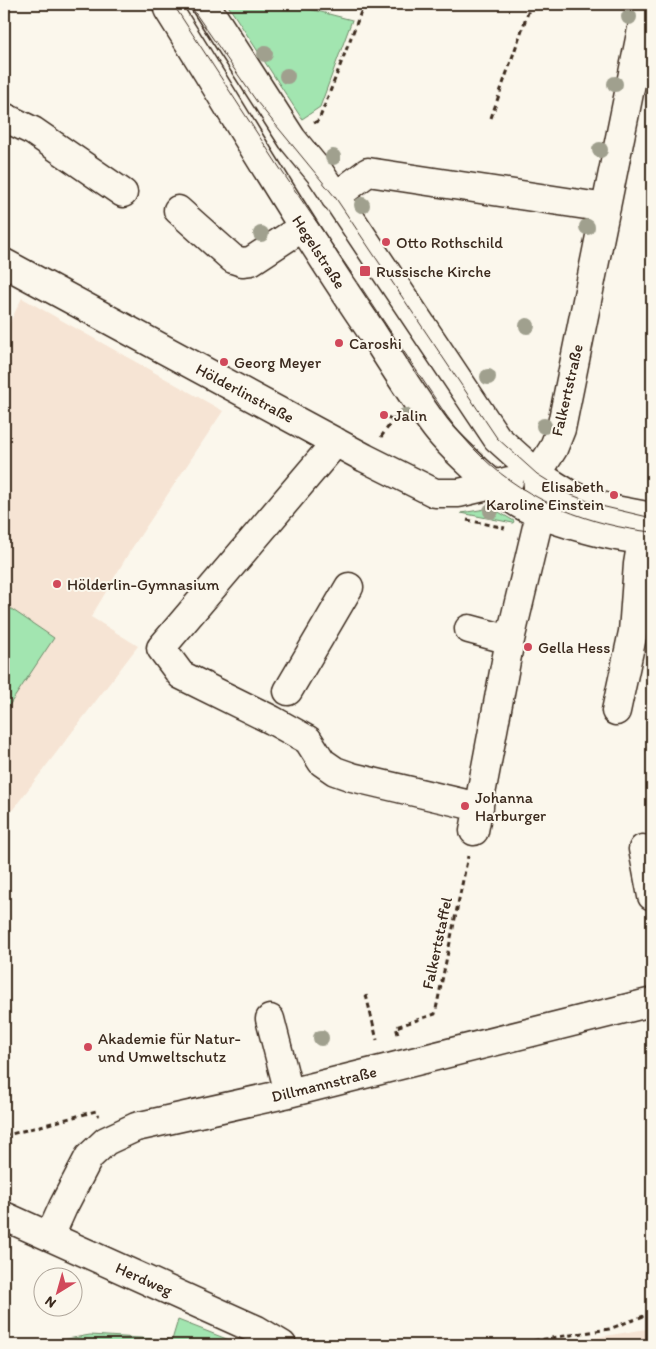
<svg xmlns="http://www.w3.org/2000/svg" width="656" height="1349" font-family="Itim,sans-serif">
<rect width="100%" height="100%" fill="#fbf7ec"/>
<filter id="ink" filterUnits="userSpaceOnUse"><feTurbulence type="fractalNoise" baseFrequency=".02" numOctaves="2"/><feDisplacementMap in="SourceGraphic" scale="10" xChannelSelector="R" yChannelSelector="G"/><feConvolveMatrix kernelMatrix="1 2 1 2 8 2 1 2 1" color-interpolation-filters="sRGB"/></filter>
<g filter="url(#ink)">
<path fill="#f6e4d4" d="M 22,298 L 223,411 L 130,551 L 91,617 L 138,646 L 4,821 L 4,334 Z
M 652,1328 L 652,1345 L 552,1345 Z"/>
<path fill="#a2e5b0" stroke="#6e8867" d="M 227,4 L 290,4 L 352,20 L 320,107 L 302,119 Z
M 492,508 L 514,521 L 513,523 L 461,513 Z
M 4,604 L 54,638 L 4,713 Z
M 178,1320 L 242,1345 L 33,1345 L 90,1335 L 172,1340 Z"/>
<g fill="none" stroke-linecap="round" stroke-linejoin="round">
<g stroke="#3b2a1e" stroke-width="31">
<path id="minor" d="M 168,4 L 168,9 C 236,117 300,227 372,332 C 392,363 411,394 433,424 C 445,441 462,456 477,470 C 489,481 501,492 515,501 C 541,519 622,542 652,539
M 205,4 L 292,139 L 320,173 L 497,438 L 537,474 L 569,494 L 585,501 L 615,510 L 652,517
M 4,117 L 33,131 L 123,193
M 335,197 L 368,172 L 606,208
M 178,210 L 233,259 L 242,262 L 251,261 L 303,227
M 4,263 L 365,458 L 435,493 L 459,493 L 509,481
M 336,442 L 161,648 L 181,675 L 272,720 L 308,740 L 322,762 L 335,771 L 352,777 L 479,807
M 469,629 L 510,640
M 288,691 L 349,587
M 616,711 L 633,632 L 638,564 L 642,540
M 474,831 L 510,640 L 540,514 L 537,474 L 553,449 L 561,429 L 647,4
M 643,849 L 652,896
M 270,1019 L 289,1093
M 4,1216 L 257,1330 L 282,1345
M 50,1236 L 63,1207 L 89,1157 L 106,1141 L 136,1127 L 289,1093 L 652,1002"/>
</g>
<path stroke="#3b2a1e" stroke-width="3" stroke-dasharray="5 4" stroke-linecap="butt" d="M 491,118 L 531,4
M 314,123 L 319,120 L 364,4
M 388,417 L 393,421
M 381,437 L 396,416
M 467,520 L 505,528
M 366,995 L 377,1040
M 398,1034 L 396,1027 L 435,1014 L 468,856
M 4,1136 L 96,1111 L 99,1116
M 507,1345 L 609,1329 L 652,1313"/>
<use href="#minor" stroke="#fbf7ec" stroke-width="28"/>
<path stroke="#3b2a1e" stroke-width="1" d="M 173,4 L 283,173 L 359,284 L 446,415 C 457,430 469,445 483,458 C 527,501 592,526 652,532
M 189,4 L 257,102 L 335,197 L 497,438 L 537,474 L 569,494 L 601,506 L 652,518"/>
</g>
<g fill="#a0a08e">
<circle cx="629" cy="17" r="8"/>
<circle cx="265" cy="54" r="8"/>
<circle cx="287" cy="76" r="8"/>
<circle cx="615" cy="84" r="8"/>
<circle cx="600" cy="150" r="8"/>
<circle cx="333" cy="157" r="8"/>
<circle cx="362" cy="205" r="8"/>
<circle cx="587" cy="227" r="8"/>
<circle cx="261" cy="234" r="8"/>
<circle cx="527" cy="326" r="8"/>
<circle cx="488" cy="377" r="8"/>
<circle cx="405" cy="416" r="8"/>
<circle cx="544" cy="426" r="8"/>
<circle cx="491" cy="511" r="8"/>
<circle cx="321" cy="1038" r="8"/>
</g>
</g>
<g fill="#d1495b" stroke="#fbf7ec" stroke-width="2">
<circle cx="386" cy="242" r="5"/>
<rect x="359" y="265" width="12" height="12" rx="2.5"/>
<circle cx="339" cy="343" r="5"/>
<circle cx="224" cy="362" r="5"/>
<circle cx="384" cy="415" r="5"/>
<circle cx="614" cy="495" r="5"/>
<circle cx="57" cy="584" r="5"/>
<circle cx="528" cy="647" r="5"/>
<circle cx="465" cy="806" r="5"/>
<circle cx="88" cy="1047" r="5"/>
</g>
<g text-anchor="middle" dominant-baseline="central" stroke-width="4" stroke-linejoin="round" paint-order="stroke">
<g font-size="16" fill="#3b2a1e" stroke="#fbf7ec" text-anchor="start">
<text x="396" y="242">Otto Rothschild</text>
<text x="376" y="271">Russische Kirche</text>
<text x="349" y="343">Caroshi</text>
<text x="234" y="362">Georg Meyer</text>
<text x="394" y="415">Jalin</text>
<text x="604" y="486" text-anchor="end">Elisabeth<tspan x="604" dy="18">Karoline Einstein</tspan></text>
<text x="67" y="584">Hölderlin-Gymnasium</text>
<text x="538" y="647">Gella Hess</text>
<text x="475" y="797">Johanna<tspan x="475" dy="18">Harburger</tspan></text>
<text x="98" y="1038">Akademie für Natur-<tspan x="98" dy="18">und Umweltschutz</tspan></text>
</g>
<g font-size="16" fill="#3b2a1e" stroke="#fbf7ec">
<text transform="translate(319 252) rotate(57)">Hegelstraße</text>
<text transform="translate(567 390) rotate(-77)">Falkertstraße</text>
<text transform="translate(245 393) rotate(28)">Hölderlinstraße</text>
<text transform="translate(437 943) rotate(-78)">Falkertstaffel</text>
<text transform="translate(324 1084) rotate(-14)">Dillmannstraße</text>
<text transform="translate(144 1279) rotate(24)">Herdweg</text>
</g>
</g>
<rect width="656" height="1349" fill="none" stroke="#fbf7ec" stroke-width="20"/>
<rect x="10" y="10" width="636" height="1329" fill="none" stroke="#3b2a1e" stroke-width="2" filter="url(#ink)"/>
<g transform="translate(58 1292) rotate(217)"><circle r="24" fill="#fbf7ec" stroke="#aea59a"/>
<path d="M0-4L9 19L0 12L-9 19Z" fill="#d1495b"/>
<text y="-8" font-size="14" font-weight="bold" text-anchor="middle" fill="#3b2a1e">N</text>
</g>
</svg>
